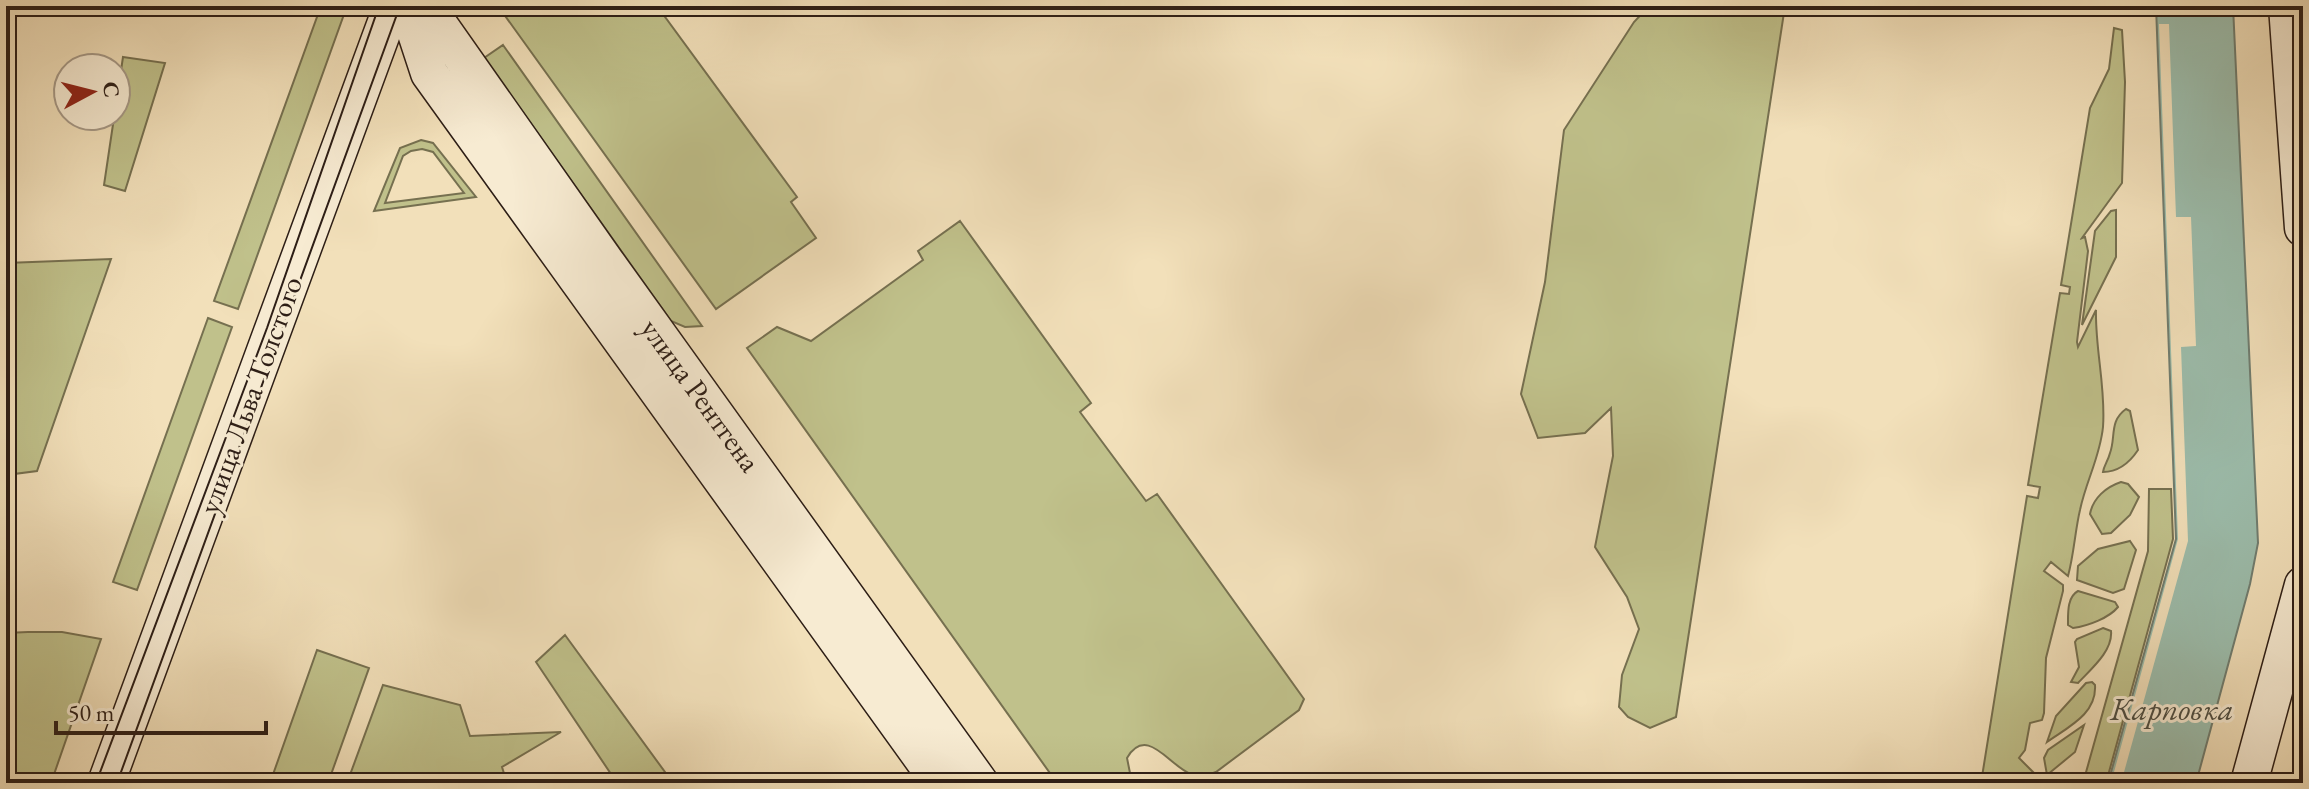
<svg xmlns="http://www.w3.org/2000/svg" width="2309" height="789" font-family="'EB Garamond',serif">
<rect width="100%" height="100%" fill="#f2e0ba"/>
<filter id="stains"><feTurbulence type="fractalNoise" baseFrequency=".0025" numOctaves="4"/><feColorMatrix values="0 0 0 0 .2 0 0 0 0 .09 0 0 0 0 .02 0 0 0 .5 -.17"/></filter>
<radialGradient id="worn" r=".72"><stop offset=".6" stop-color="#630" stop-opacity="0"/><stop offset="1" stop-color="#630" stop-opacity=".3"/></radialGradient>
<path fill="#c0c18b" stroke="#767050" stroke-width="2" fill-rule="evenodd" d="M 321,6 L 347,6 L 238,309 L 214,301 Z
M 498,6 L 657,6 L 797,197 L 791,202 L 816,238 L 716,309 Z
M 1649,6 L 1785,6 L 1676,717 L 1650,728 L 1628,717 L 1619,707 L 1622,675 L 1639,629 L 1627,597 L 1595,547 L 1613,456 L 1611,408 L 1585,433 L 1538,438 L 1521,394 L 1545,282 L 1564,130 L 1634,22 Z
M 2114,28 L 2122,30 L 2125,82 L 2122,183 L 2082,238 L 2085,237 L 2088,251 L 2077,342 L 2078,347 L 2096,310 C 2095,349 2106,388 2103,427 C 2100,457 2086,481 2080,510 C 2075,531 2074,554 2068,576 L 2051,562 L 2044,571 L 2063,585 L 2063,591 L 2046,658 L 2044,713 L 2042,720 L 2030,723 L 2025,750 L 2019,758 L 2033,772 L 2026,778 L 2030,783 L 1981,783 L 2027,496 L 2038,498 L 2040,487 L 2028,485 L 2060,293 L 2069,294 L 2070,287 L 2061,285 L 2090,108 L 2109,69 Z
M 503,45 L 702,326 L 685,327 L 671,321 L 484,58 Z
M 123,57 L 165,63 L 125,191 L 104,185 Z
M 421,140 L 433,143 L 476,197 L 374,211 L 400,148 ZM 422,149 L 433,152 L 464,193 L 385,203 L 403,156 L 411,151 Z
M 2116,210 L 2116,257 L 2082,325 L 2095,231 L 2111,211 Z
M 960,221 L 1091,403 L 1080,412 L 1146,501 L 1157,494 L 1304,699 L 1299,710 L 1216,772 C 1207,775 1200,778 1191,774 C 1170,767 1147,724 1127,758 L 1132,783 L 1057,783 L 747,348 L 777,327 L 811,341 L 923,260 L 918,251 Z
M 111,259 L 37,471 L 6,475 L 6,263 Z
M 208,318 L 232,327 L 137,590 L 113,582 Z
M 2126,409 L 2130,411 L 2138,450 C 2130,462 2118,472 2103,472 C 2104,465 2108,461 2110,453 C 2116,437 2109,421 2126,409 Z
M 2121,482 L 2128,484 L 2139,497 L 2130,515 L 2111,533 L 2102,534 L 2090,514 C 2093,498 2106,487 2121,482 Z
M 2149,489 L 2171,489 L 2173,539 L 2106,783 L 2083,783 L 2148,551 Z
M 2130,541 L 2136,550 L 2124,589 L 2113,593 L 2077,580 L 2078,566 L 2098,549 Z
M 2078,591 L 2115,602 L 2118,607 C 2109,618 2088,626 2073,628 L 2068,625 C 2068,613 2067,597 2078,591 Z
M 2103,628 L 2111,631 C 2113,651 2091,669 2078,683 L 2071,682 L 2079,667 L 2075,642 L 2077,639 Z
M 28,632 L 62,632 L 101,639 L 51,783 L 6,783 L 6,633 Z
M 565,635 L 673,783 L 617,783 L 536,662 Z
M 317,650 L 369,668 L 328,783 L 270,783 Z
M 2092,682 L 2095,685 C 2097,714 2068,727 2047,742 L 2056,716 L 2086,683 Z
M 383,685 L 460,705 L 470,736 L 561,732 L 502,767 L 507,783 L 347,783 Z
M 2084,725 L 2075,752 L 2047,775 L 2044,758 L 2048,750 Z"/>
<path fill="#9cbdac" stroke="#707d70" stroke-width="2" d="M 2156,6 L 2233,6 L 2258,543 L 2250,584 L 2196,783 L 2108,783 L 2176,539 Z"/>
<path fill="#f2e0ba" d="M 2159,24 L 2169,24 L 2176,217 L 2191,217 L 2196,346 L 2181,347 L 2188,541 L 2121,783 L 2111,783 L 2178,539 Z"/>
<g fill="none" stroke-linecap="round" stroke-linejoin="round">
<g stroke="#2d1e16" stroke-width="39">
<path id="secondary" d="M 407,6 L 429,73 L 940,783
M 426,6 L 606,262 L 980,783
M 2287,6 L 2303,228
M 106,783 L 392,6
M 2249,783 L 2303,585"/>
</g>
<use href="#secondary" stroke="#f7ebd2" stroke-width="36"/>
<path stroke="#2d1e16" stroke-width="2" d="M 96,783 L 267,328 L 379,6
M 117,783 L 400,6"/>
</g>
<g text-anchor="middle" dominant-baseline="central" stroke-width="6" stroke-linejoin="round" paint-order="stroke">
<g font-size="30" fill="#2d1e16" stroke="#f7ebd2">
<text transform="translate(250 395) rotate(-70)">улица Льва Толстого</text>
<text transform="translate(701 395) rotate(54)">улица Рентгена</text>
</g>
<g font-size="32" font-style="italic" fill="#4e4e43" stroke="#f7ebd2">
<text x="2172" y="709">Карповка</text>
</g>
</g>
<rect width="2309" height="789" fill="none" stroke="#f2e0ba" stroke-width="32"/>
<rect x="8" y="8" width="2293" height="773" fill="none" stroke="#2d1e16" stroke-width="4"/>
<rect x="16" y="16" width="2277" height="757" fill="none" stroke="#2d1e16" stroke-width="2"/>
<g transform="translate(92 92) rotate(83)"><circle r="38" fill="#f7ebd2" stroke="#a69987" stroke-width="2"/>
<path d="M0-6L14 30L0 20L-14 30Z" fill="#8f2418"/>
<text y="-12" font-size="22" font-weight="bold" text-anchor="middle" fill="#2d1e16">С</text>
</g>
<path d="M56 721v12h210v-12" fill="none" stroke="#2d1e16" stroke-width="4"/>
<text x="68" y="721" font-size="24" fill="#2d1e16" stroke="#f7ebd2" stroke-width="6" paint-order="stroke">50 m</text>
<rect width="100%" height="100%" filter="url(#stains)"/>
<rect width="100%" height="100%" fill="url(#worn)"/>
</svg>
